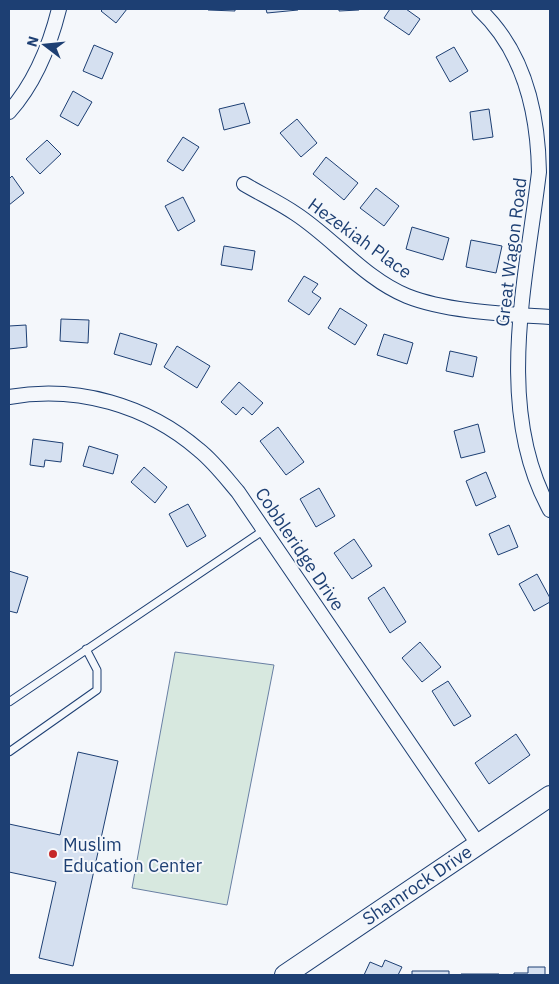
<svg xmlns="http://www.w3.org/2000/svg" width="559" height="984" font-family="'IBM Plex Sans',sans-serif">
<rect width="100%" height="100%" fill="#f4f7fb"/>
<path fill="#d7e8df" stroke="#687fa3" d="M 175,652 L 274,665 L 227,905 L 132,888 Z"/>
<path fill="#d5e0f0" stroke="#1d3f73" d="M 103,9 L 127,9 L 116,23 L 101,11 Z
M 208,9 L 235,9 L 235,11 L 208,10 Z
M 266,9 L 298,9 L 298,10 L 267,13 Z
M 339,9 L 359,9 L 359,10 L 339,11 Z
M 390,9 L 406,9 L 420,19 L 409,35 L 384,18 Z
M 94,45 L 113,53 L 102,79 L 83,71 Z
M 454,47 L 468,71 L 450,82 L 436,57 Z
M 73,91 L 92,102 L 78,126 L 60,116 Z
M 244,103 L 250,123 L 224,130 L 219,109 Z
M 489,109 L 493,137 L 473,140 L 470,112 Z
M 297,119 L 317,143 L 301,157 L 280,133 Z
M 183,137 L 199,147 L 183,171 L 167,161 Z
M 47,140 L 61,154 L 40,174 L 26,159 Z
M 326,157 L 358,183 L 344,200 L 313,174 Z
M 12,176 L 24,193 L 9,205 L 9,179 Z
M 376,188 L 399,206 L 384,226 L 360,208 Z
M 183,197 L 195,221 L 178,231 L 165,206 Z
M 412,227 L 449,238 L 443,260 L 406,249 Z
M 471,240 L 502,246 L 496,273 L 466,267 Z
M 224,246 L 255,251 L 252,270 L 221,265 Z
M 304,276 L 318,284 L 312,292 L 321,298 L 309,315 L 288,301 Z
M 340,308 L 367,325 L 355,345 L 328,328 Z
M 61,319 L 89,320 L 88,343 L 60,341 Z
M 26,325 L 27,347 L 9,349 L 9,326 Z
M 120,333 L 157,344 L 151,365 L 114,354 Z
M 384,334 L 413,343 L 407,364 L 377,355 Z
M 177,346 L 210,366 L 197,388 L 164,367 Z
M 450,351 L 477,357 L 473,377 L 446,371 Z
M 239,382 L 263,403 L 252,415 L 243,407 L 236,415 L 221,402 Z
M 478,424 L 485,452 L 461,458 L 454,431 Z
M 278,427 L 304,462 L 286,475 L 260,441 Z
M 33,439 L 63,443 L 61,462 L 45,460 L 44,467 L 30,465 Z
M 89,446 L 118,455 L 113,474 L 83,466 Z
M 144,467 L 167,487 L 155,503 L 131,482 Z
M 486,472 L 496,497 L 476,506 L 466,481 Z
M 319,488 L 335,516 L 316,527 L 300,499 Z
M 188,504 L 206,536 L 187,547 L 169,514 Z
M 509,525 L 518,547 L 498,555 L 489,534 Z
M 354,539 L 372,566 L 352,579 L 334,553 Z
M 9,571 L 28,577 L 17,613 L 9,611 Z
M 537,574 L 550,598 L 550,602 L 534,611 L 519,584 Z
M 384,587 L 406,622 L 390,633 L 368,598 Z
M 420,642 L 441,667 L 422,682 L 402,658 Z
M 448,681 L 471,716 L 454,726 L 432,691 Z
M 516,734 L 530,755 L 489,784 L 475,763 Z
M 78,752 L 118,761 L 73,966 L 39,958 L 56,882 L 9,872 L 9,824 L 60,835 Z
M 385,960 L 402,967 L 398,975 L 364,975 L 370,962 L 382,967 Z
M 528,967 L 545,967 L 545,975 L 514,975 L 514,973 L 528,973 Z
M 412,971 L 449,971 L 449,975 L 412,975 Z
M 461,974 L 499,974 L 499,975 L 461,975 Z"/>
<g fill="none" stroke-linecap="round" stroke-linejoin="round">
<g stroke="#1d3f73" stroke-width="9">
<path id="lane" d="M 9,702 L 264,530
M 9,752 L 97,690 L 97,670 L 86,649"/>
</g>
<g stroke="#1d3f73" stroke-width="16">
<path id="street" d="M 479,9 C 524,51 538,112 539,172 C 526,281 494,409 550,510
M 9,112 C 34,84 50,45 59,9
M 244,184 C 261,194 280,203 296,214 C 334,239 365,279 407,296 C 447,312 507,314 550,317
M 9,397 C 77,385 147,405 199,450 C 214,462 226,478 238,492 L 478,844"/>
</g>
<g stroke="#1d3f73" stroke-width="22">
<path id="secondary" d="M 285,975 L 550,796"/>
</g>
<use href="#lane" stroke="#f4f7fb" stroke-width="7"/>
<use href="#street" stroke="#f4f7fb" stroke-width="14"/>
<use href="#secondary" stroke="#f4f7fb" stroke-width="20"/>
</g>
<circle fill="#c62828" stroke="#f4f7fb" stroke-width="2" cx="53" cy="854" r="5"/>
<g text-anchor="middle" dominant-baseline="central" stroke-width="4" stroke-linejoin="round" paint-order="stroke">
<g font-size="18" fill="#1d3f73" stroke="#f4f7fb">
<text transform="translate(360 238) rotate(36)">Hezekiah Place</text>
<text transform="translate(511 252) rotate(-83)">Great Wagon Road</text>
<text transform="translate(300 549) rotate(56)">Cobbleridge Drive</text>
<text transform="translate(417 885) rotate(-34)">Shamrock Drive</text>
</g>
<g font-size="18" fill="#1d3f73" stroke="#f4f7fb" text-anchor="start">
<text x="63" y="844">Muslim<tspan x="63" dy="21">Education Center</tspan></text>
</g>
</g>
<rect width="559" height="984" fill="none" stroke="#1d3f73" stroke-width="20"/>
<g transform="translate(45 45) rotate(286)" stroke="#f4f7fb" stroke-width="4" paint-order="stroke">
<path d="M0-4L9 19L0 12L-9 19Z" fill="#1d3f73"/>
<text y="-8" font-size="14" font-weight="bold" text-anchor="middle" fill="#1d3f73">N</text>
</g>
</svg>
